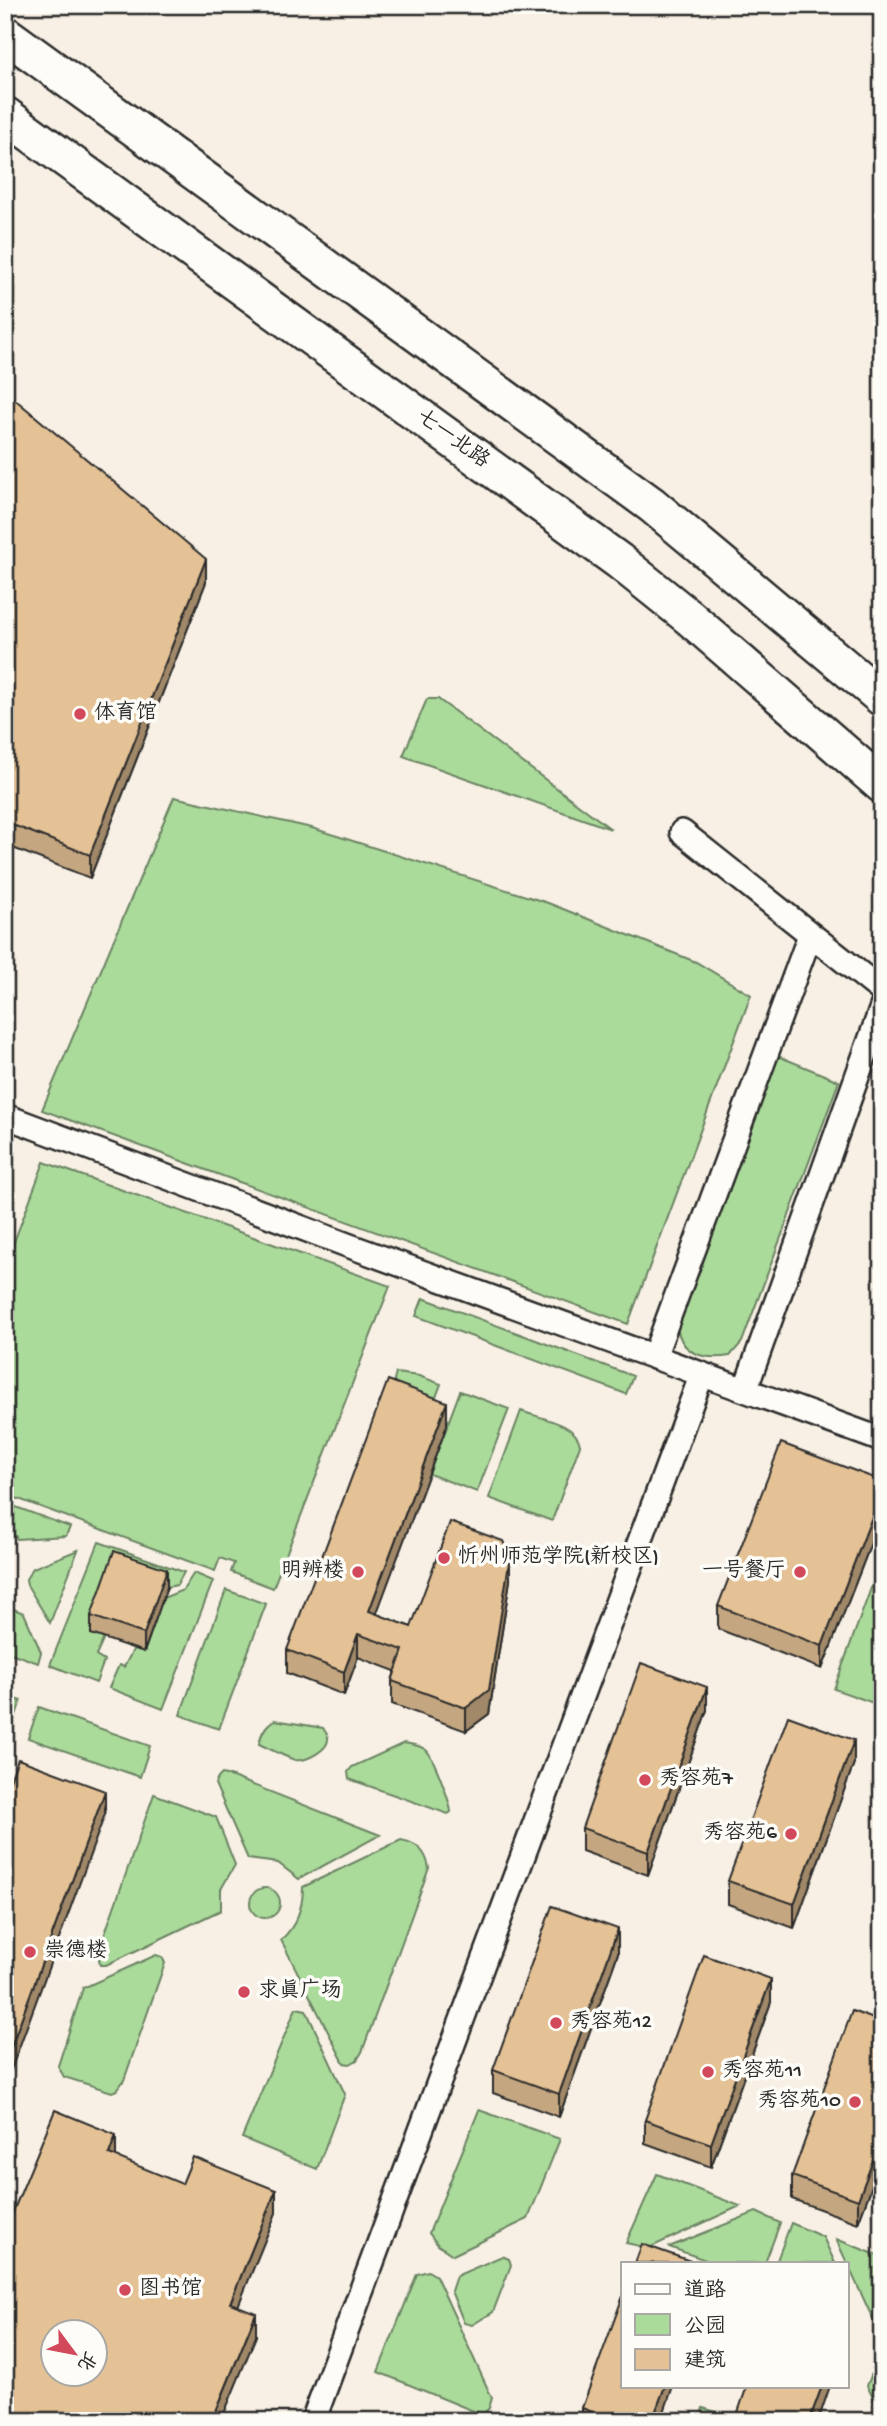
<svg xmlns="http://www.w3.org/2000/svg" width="887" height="2426" font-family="'Gochi Hand','LXGW WenKai TC',sans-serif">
<rect width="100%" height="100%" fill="#f8f0e4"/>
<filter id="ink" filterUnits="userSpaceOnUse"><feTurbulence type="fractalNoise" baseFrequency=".0143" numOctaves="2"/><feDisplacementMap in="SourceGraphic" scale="14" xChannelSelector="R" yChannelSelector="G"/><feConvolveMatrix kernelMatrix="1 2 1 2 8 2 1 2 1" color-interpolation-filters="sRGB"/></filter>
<g filter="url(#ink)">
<path fill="#abdb9b" stroke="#6b8363" stroke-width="2" d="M 427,699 L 438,699 L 611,829 L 403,756 Z
M 174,797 L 312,828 L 548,903 L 696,962 L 751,995 L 628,1324 L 42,1110 Z
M 778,1056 L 839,1081 L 742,1342 L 730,1356 C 705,1360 682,1356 677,1327 Z
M 44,1162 L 390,1286 L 273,1588 L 231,1572 L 234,1563 L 220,1558 L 215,1571 L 5,1494 L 5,1266 Z
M 423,1298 L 633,1376 L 626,1394 L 416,1316 Z
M 396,1373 L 419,1376 L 441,1384 L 428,1418 L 388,1403 Z
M 460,1391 L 509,1409 L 477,1492 L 429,1474 Z
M 521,1411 C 539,1418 577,1423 580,1445 L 552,1521 L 489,1498 Z
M 5,1503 L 70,1527 L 66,1536 L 17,1539 L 5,1521 Z
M 99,1542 L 184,1572 L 177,1585 L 167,1587 L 114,1569 L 91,1633 L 104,1638 L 96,1656 L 104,1661 L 96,1683 L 50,1665 Z
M 78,1550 L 50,1623 L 27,1585 L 26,1579 L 33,1568 Z
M 882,1558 L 882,1706 L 834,1689 Z
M 194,1573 L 213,1581 L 163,1709 L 109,1688 L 119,1665 L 124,1667 L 134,1648 L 144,1652 L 163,1598 L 183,1590 Z
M 226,1590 L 266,1604 L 219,1729 L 180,1715 Z
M 5,1606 L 24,1613 L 41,1652 L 38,1663 L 5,1651 Z
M 5,1696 L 21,1701 L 10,1732 L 5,1730 Z
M 39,1707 L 150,1746 L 140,1777 L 28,1738 Z
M 275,1720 L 323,1728 C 324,1730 328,1735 328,1737 C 330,1750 305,1762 295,1760 C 283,1756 270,1749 259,1744 C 261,1733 265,1725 275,1720 Z
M 404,1743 C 411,1744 420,1745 426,1750 C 434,1757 450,1802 451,1812 L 448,1814 L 349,1779 L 348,1772 L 352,1767 Z
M 222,1774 L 230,1776 L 380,1835 L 299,1879 L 278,1863 L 248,1859 L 215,1784 L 217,1779 Z
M 154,1794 L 216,1817 L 235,1865 L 221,1889 L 221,1910 L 106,1965 L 100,1965 L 98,1953 Z
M 401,1840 C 418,1843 426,1852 429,1868 L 362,2052 L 357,2060 L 350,2064 L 344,2063 L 281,1940 C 297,1925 303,1908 303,1887 Z
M250 1903a15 15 0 1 1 30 0a15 15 0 1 1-30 0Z
M 156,1955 L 162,1957 L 165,1963 L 124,2080 L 117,2090 L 112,2092 L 64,2077 L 58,2066 L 83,1988 Z
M 296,2008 L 306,2010 L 345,2094 L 317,2169 L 242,2138 Z
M 479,2110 L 560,2139 L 528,2219 L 453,2255 L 438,2245 L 429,2233 Z
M 657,2174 L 740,2206 L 649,2248 L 626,2243 Z
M 756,2212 L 780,2223 L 765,2263 L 714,2263 L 669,2247 Z
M 791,2223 L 823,2237 L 835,2263 L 776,2263 Z
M 836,2239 L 882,2257 L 882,2314 L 877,2328 Z
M 502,2256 L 509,2259 L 511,2265 L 493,2312 L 472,2325 L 464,2323 L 451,2291 L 456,2276 Z
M 428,2271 L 436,2276 L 492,2398 L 489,2408 L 483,2415 L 378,2372 L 417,2274 Z
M 882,2348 L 882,2415 L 867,2386 Z
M 703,2408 L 726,2415 L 724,2421 L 699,2421 Z"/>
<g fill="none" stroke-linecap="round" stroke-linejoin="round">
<g stroke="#2b2b2b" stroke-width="28">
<path id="street" d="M 682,832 L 882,991
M 5,1116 L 350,1246 L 882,1440
M 654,1357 L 810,935
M 745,1390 L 882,1007
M 313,2421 L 702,1374"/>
</g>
<g stroke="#2b2b2b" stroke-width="40">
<path id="primary" d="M 5,34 L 652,505 L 882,698
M 5,115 L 619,561 L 690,618 L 882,785"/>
</g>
<use href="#street" stroke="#fdfcf7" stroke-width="23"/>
<use href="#primary" stroke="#fdfcf7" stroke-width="35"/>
</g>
<path fill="#c4a781" stroke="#2b2b2b" stroke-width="2" d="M 5,391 L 206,582 L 90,878 L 5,845 Z
M 447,1425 L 376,1614 L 411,1627 L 510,1580 L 489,1714 L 466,1731 L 392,1704 L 392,1681 L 395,1671 L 358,1657 L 344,1695 L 287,1673 L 287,1650 Z
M 882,1481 L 882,1515 L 822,1669 L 718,1629 L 718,1606 Z
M 167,1587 L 144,1652 L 91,1634 L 91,1616 Z
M 707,1710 L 648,1875 L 582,1851 L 582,1828 Z
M 854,1763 L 794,1928 L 728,1904 L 728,1881 Z
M 618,1953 L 559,2117 L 493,2093 L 493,2070 Z
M 771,2002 L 711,2167 L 645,2143 L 645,2120 Z
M 882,2022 L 882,2159 L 858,2223 L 792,2199 L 792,2176 Z
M 582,2408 L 661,2421 L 582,2421 Z"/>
<path fill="#a08869" stroke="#2b2b2b" stroke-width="2" d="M 206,559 L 206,582 L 90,878 L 90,855 Z
M 447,1402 L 447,1425 L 369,1634 L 369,1611 Z
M 882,1491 L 882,1515 L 822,1669 L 822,1646 Z
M 510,1557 L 510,1580 L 489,1714 L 466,1731 L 466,1708 Z
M 167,1569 L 167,1587 L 144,1652 L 144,1634 Z
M 358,1634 L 358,1657 L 344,1695 L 344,1672 Z
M 707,1687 L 707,1710 L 648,1875 L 648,1852 Z
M 854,1740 L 854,1763 L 794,1928 L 794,1904 Z
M 105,1791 L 105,1814 L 5,2086 L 5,2063 Z
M 618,1929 L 618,1953 L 559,2117 L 559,2094 Z
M 771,1979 L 771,2002 L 711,2167 L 711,2144 Z
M 116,2135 L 116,2158 L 109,2154 Z
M 882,2136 L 882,2159 L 858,2223 L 858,2200 Z
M 276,2190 L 276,2213 L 230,2326 L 230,2303 Z
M 256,2313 L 256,2336 L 221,2421 L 212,2421 Z
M 665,2386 L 673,2386 L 661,2421 L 652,2421 Z
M 822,2386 L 830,2386 L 818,2421 L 809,2421 Z"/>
<path fill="#e4c296" stroke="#2b2b2b" stroke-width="2" fill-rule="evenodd" d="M 5,391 L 206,559 L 90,855 L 5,822 Z
M 388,1380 L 447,1402 L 369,1611 L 411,1627 L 450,1522 L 503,1541 L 510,1557 L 489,1690 L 466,1708 L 392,1681 L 403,1650 L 358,1634 L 344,1672 L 287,1650 Z
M 781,1443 L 882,1481 L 882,1491 L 822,1646 L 718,1606 Z
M 114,1551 L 167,1569 L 144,1634 L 91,1616 Z
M 641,1663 L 707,1687 L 648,1852 L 582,1828 Z
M 788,1716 L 854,1740 L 794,1904 L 728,1881 Z
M 18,1759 L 105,1791 L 5,2063 L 5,1794 Z
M 552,1906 L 618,1929 L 559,2094 L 493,2070 Z
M 704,1955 L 771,1979 L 711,2144 L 645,2120 Z
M 852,2011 L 882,2022 L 882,2136 L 858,2200 L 792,2176 Z
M 55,2110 L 116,2135 L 109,2154 L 182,2184 L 193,2157 L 276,2190 L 230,2303 L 256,2313 L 212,2421 L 5,2421 L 5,2231 ZM 52,2332 L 94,2332 L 94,2374 L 52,2374 Z
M 642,2244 L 696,2263 L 635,2263 Z
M 623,2296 L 623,2386 L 665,2386 L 652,2421 L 616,2421 L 582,2408 Z
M 747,2386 L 822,2386 L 809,2421 L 735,2421 Z"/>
</g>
<g fill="#d1495b" stroke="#fdfcf7" stroke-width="2.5">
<circle cx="80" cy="714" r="7"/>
<circle cx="444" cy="1558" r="7"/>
<circle cx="358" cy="1572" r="7"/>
<circle cx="800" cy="1572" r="7"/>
<circle cx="645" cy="1780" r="7"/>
<circle cx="791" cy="1834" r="7"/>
<circle cx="30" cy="1952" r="7"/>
<circle cx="244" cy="1992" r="7"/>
<circle cx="556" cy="2023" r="7"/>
<circle cx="708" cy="2072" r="7"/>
<circle cx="855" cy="2102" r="7"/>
<circle cx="125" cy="2290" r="7"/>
</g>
<g text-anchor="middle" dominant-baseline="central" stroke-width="7" stroke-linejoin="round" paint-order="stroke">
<g font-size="21" fill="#2b2b2b" stroke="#fdfcf7">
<text transform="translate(452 440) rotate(36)">七一北路</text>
</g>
<g font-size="21" fill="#2b2b2b" stroke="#fdfcf7" text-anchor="start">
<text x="94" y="714">体育馆</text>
<text x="458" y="1558">忻州师范学院(新校区)</text>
<text x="344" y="1572" text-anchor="end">明辨楼</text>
<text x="786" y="1572" text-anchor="end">一号餐厅</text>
<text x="659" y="1780">秀容苑7</text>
<text x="777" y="1834" text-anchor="end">秀容苑6</text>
<text x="44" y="1952">崇德楼</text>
<text x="258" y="1992">求真广场</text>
<text x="570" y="2023">秀容苑12</text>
<text x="722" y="2072">秀容苑11</text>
<text x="841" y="2102" text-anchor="end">秀容苑10</text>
<text x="139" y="2290">图书馆</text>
</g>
</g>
<rect width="887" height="2426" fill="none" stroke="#fdfcf7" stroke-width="28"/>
<rect x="14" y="14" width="859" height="2398" fill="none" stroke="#2b2b2b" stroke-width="2.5" filter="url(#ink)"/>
<rect x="621" y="2262" width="228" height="126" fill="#fdfcf7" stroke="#a9a8a5" stroke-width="2"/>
<rect x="635" y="2284" width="35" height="10" fill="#fdfcf7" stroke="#a9a8a5" stroke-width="2"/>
<text x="684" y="2296" font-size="21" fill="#2b2b2b">道路</text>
<rect x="635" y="2314" width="35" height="21" fill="#abdb9b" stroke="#a9a8a5" stroke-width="2"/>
<text x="684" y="2332" font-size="21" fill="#2b2b2b">公园</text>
<rect x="635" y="2349" width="35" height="21" fill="#e4c296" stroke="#a9a8a5" stroke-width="2"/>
<text x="684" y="2366" font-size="21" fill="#2b2b2b">建筑</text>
<g transform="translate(74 2353) rotate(122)"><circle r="33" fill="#fdfcf7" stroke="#a9a8a5" stroke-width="2"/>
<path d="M0-5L12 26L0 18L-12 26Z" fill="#d1495b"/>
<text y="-10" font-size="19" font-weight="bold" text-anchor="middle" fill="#2b2b2b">北</text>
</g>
</svg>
